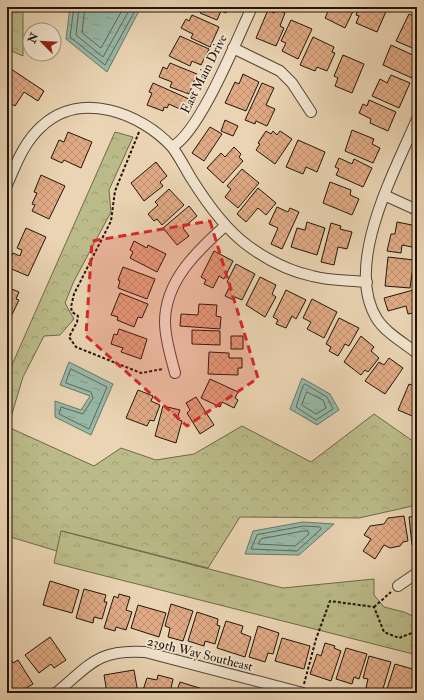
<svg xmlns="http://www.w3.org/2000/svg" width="424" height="700" font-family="'IM FELL Double Pica',serif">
<defs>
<pattern id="forest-crowns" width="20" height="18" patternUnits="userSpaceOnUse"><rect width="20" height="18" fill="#bbbb89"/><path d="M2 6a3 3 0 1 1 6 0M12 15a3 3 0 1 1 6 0" fill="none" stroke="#a0a075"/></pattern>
<pattern id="park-tufts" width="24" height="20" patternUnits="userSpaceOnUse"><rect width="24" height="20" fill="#bbbb89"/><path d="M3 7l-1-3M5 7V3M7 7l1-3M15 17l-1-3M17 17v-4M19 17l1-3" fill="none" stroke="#a0a075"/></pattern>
<pattern id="water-ripples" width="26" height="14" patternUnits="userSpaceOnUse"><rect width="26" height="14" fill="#98b9a8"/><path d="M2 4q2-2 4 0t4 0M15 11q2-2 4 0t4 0" fill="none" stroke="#839e8f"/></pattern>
<pattern id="building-cross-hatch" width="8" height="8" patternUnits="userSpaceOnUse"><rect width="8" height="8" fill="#e0aa84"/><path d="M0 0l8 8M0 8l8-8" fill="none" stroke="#c09171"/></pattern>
</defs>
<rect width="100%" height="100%" fill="#ead4b3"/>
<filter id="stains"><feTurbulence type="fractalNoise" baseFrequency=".005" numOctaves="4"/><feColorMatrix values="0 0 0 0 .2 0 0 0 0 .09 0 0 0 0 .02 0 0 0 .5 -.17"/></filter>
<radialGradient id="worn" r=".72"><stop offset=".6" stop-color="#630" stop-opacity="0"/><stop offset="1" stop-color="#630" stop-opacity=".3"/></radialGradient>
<path fill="url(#forest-crowns)" stroke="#6e684a" d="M 7,7 L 23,7 L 23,56 L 7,49 Z
M 115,132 L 133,137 L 109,190 L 111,212 L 74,281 L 65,303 L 74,319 L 60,335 L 44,336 L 23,377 L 8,427 L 94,466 L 121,448 L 156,460 L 194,454 L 242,426 L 311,462 L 374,414 L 417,444 L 417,505 L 359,518 L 240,517 L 208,568 L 62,531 L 57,551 L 7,536 L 7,376 Z"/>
<path fill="url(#park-tufts)" stroke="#6e684a" d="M 61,531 L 283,588 L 374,579 L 374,595 L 384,607 L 404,612 L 417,618 L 417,655 L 54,563 Z"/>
<path fill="url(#water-ripples)" stroke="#697769" d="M 70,7 L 141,7 L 107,72 L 66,39 Z
M 69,362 L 113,384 L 91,435 L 55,417 L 55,401 L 81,410 L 90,396 L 60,385 Z
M 302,378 L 330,394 L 339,410 L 317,425 L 290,409 Z
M 303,522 L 334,524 L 299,555 L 245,554 L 253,531 Z"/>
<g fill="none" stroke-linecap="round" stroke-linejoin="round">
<path stroke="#5d6759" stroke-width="1" d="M 74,7 L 70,37 L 105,65 L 137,7
M 79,7 L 76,35 L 103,57 L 131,7
M 85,7 L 82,33 L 101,48 L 124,7
M 71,369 L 107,387 L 89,429 L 59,414 L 61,407 L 83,414 L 93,398 L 91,392 L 66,383 Z
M 305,384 L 327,397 L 333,409 L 316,420 L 296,407 L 303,386 Z
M 307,392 L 323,400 L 326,408 L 316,414 L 302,405 Z
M 304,526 L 320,527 L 321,529 L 297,551 L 251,549 L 257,535 Z
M 304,531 L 308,531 L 309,534 L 295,546 L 258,544 L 261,539 Z"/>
</g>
<path fill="url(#building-cross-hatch)" stroke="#22150a" d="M 195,7 L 228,7 L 226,13 L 221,11 L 217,20 L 200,13 L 201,10 Z
M 330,7 L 355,7 L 345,28 L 325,18 Z
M 359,7 L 388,7 L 377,32 L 356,23 L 359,16 L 356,15 Z
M 276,9 L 285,13 L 280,26 L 284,28 L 276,46 L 256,38 L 268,10 L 274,13 Z
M 409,14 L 417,18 L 417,50 L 396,41 Z
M 192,15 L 219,27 L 210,47 L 191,38 L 193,34 L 181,28 L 186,19 L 189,21 Z
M 291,20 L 312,29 L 298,59 L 282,51 L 286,43 L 281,41 Z
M 180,36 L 209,49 L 201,65 L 192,61 L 190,66 L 169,56 Z
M 313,37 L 334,47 L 332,52 L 335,53 L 327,71 L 317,67 L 315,71 L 300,65 Z
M 391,45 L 417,57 L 417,66 L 412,78 L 383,65 Z
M 343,55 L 364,64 L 352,93 L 335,86 L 338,78 L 334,76 Z
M 170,63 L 197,74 L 189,94 L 170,87 L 172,82 L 159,77 L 163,67 L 167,69 Z
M 11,69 L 44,91 L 38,101 L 24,92 L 15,106 L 7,101 L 7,75 Z
M 243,74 L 259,82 L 246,111 L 225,103 L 235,82 L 239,84 Z
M 391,75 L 410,83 L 399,108 L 372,96 L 380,79 L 387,83 Z
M 153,83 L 189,99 L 184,111 L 169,104 L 167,108 L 164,107 L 163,111 L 147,105 L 152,93 L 149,92 Z
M 262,83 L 274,88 L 266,105 L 275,109 L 267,126 L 256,121 L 255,124 L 245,120 Z
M 369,100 L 396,112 L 388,131 L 370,123 L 371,119 L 359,113 L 363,104 L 367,106 Z
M 225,120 L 238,126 L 233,136 L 221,131 Z
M 210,127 L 222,134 L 204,161 L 192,153 Z
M 352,130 L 374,139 L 372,144 L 380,148 L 373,163 L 345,151 Z
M 266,131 L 271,134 L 273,131 L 277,135 L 280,131 L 292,139 L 275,164 L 256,150 L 260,144 L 258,143 Z
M 68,132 L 92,142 L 81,168 L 64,160 L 62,163 L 51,158 L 59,140 L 64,142 Z
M 298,140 L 325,152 L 317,172 L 306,167 L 303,174 L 286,167 Z
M 234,147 L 241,154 L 239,157 L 243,161 L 223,183 L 207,168 L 221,153 L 225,157 Z
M 339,158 L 352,164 L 354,159 L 372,168 L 363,187 L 336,175 L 339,169 L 335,167 Z
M 156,162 L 167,176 L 160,182 L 163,186 L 144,201 L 131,183 Z
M 242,169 L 259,183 L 238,208 L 225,197 L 231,189 L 227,186 Z
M 41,175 L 65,186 L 49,219 L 32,211 L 35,205 L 32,204 L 37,193 L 34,192 Z
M 330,182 L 351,190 L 350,195 L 359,199 L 352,215 L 323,203 Z
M 258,188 L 276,203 L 266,215 L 258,208 L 246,222 L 237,214 Z
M 169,189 L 184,205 L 162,225 L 157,219 L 154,221 L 148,214 L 158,205 L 155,202 Z
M 189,206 L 197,216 L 183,228 L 189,236 L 177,245 L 163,228 Z
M 277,207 L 288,212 L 290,208 L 299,212 L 282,249 L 271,244 L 278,228 L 269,224 Z
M 307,222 L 325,228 L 317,255 L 291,247 L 297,228 L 305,230 Z
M 397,222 L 417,226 L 417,248 L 402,245 L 401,253 L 387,251 L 391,234 L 395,234 Z
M 331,223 L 341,226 L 340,229 L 352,232 L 347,249 L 338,247 L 334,265 L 321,262 Z
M 26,228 L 46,237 L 28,276 L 7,267 L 13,253 L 20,256 L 22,250 L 17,248 Z
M 134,241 L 147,248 L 148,245 L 166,254 L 157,272 L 130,258 L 133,252 L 130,250 Z
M 214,251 L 233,261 L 224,279 L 219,276 L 213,288 L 204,284 L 206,280 L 201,277 Z
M 388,257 L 414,260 L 410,288 L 385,286 Z
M 236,264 L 255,274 L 242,300 L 235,297 L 234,300 L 225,296 L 231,284 L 227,282 Z
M 123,267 L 155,279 L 147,299 L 118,288 L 120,281 L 118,280 Z
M 260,277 L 276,285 L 272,294 L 276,297 L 265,317 L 246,305 Z
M 7,287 L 19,292 L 16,299 L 19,300 L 8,323 L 7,323 Z
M 417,289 L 417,312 L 408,314 L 406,306 L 388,311 L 384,298 Z
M 286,290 L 306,300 L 296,319 L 292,316 L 286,328 L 276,324 L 278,320 L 273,317 Z
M 120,293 L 148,304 L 142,318 L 138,317 L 134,327 L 117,320 L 118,317 L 111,315 Z
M 312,299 L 337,312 L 324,338 L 307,329 L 311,322 L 303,318 Z
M 199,304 L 217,305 L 216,316 L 221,317 L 220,329 L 180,326 L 181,314 L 198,315 Z
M 339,318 L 359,328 L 349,346 L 345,344 L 338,356 L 329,351 L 331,347 L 326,344 Z
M 119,329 L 147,339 L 141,359 L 121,352 L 123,348 L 111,344 L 114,334 L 117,335 Z
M 192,330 L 220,331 L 220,345 L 192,344 Z
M 231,336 L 243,336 L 243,349 L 231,349 Z
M 361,336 L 374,347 L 371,351 L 379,358 L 368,372 L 365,370 L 361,375 L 344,362 Z
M 209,352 L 229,353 L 229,358 L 242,358 L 242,368 L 238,368 L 238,375 L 208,374 Z
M 389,358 L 403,368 L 385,394 L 365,381 L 379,362 L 384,365 Z
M 210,379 L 238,392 L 235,398 L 238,400 L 234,408 L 222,402 L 220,407 L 201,398 Z
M 409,384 L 417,387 L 417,418 L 398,410 Z
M 138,390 L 153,396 L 151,401 L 160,405 L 154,421 L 150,420 L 147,426 L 126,418 Z
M 196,397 L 214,425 L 200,434 L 187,413 L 190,410 L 186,403 Z
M 163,406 L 180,410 L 177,419 L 182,421 L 176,443 L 155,436 Z
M 404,516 L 408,541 L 403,542 L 400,546 L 390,548 L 384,545 L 375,559 L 363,551 L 371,539 L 364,535 L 370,526 L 384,524 L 388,518 Z
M 417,516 L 417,544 L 412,545 L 409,517 Z
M 50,581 L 79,590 L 72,613 L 43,605 Z
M 84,589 L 106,595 L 104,602 L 107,602 L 102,619 L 94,617 L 93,623 L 76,618 Z
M 119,594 L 130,597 L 126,610 L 132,612 L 126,630 L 116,627 L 115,631 L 104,628 L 114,596 L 118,598 Z
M 171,604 L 193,611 L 183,641 L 168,637 L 170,628 L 165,626 Z
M 138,605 L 166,613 L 159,637 L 131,628 Z
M 197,612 L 218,619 L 217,625 L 220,626 L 215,644 L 205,641 L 204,646 L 188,641 Z
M 226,621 L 243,626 L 241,633 L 251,637 L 245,657 L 217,648 Z
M 258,626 L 279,633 L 273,654 L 268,653 L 265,662 L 249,657 Z
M 50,637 L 66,660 L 54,668 L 51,664 L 39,673 L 25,655 Z
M 282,638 L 310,646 L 304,669 L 275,661 Z
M 325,643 L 335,646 L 334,648 L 341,651 L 331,681 L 310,674 L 317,654 L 321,656 Z
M 346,648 L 367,654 L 359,679 L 354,677 L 352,684 L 336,679 Z
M 369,656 L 391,662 L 382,692 L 366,688 L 368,679 L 363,678 Z
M 11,659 L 13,663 L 18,660 L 33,684 L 18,693 L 13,693 L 7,684 L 7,677 L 9,676 L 7,673 L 7,661 Z
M 395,664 L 416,670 L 414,676 L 417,677 L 417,681 L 413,693 L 386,692 Z
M 134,670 L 138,693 L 107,693 L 104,675 Z
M 158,675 L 173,679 L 170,693 L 142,693 L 147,678 L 157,680 Z
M 180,682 L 206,690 L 205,693 L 176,693 Z
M 212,688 L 225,693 L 210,693 Z"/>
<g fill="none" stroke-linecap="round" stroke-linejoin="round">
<g stroke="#544534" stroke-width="12">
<path id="minor" d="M 233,48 L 280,71 L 292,83 L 311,112
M 417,119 C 395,171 343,265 377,319 C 386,333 404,343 417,353
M 172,147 C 200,132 237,39 252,7
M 7,185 C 16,164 24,142 42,126 C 80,90 141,113 172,147 C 179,156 185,168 191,178 C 206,202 224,228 247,245 C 266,259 289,271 312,276 C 330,281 349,280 367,282
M 384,195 L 417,210
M 175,373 C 171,357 165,339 165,322 C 165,281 197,251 225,226
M 398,586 L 417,573
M 56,693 C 90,665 97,649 145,652 L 303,693"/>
</g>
<path stroke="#22150a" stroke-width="2" stroke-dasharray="3 2" stroke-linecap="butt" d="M 139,132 L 115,191 L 111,221 L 74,294 L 71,307 L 72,312 L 78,316 L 77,322 L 69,337 L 76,347 L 141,373 L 163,369
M 374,607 L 391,592
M 304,684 L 316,639 L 330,601 L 374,607 L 384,632 L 399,638 L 417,631"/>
<use href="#minor" stroke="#f1e3ce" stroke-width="10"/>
</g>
<path fill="#d62828" fill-opacity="0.2" stroke="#d62828" stroke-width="3" stroke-dasharray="8 5" stroke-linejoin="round" d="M 210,221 L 258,378 L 187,426 L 86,336 L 92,241 Z"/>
<g text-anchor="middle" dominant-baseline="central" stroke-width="3.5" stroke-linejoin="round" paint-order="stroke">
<g font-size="13" fill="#22150a" stroke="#f1e3ce">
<text transform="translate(204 74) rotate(-63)">East Main Drive</text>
<text transform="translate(200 654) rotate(14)">239th Way Southeast</text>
</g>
</g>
<rect width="424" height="700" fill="none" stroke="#ead4b3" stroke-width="24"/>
<rect x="8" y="8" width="408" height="684" fill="none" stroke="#22150a" stroke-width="2"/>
<rect x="12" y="12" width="400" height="676" fill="none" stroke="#22150a"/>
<g transform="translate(42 42) rotate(294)"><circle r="19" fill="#f1e3ce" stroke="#9e9180"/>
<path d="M0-3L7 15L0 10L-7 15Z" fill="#8f2418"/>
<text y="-6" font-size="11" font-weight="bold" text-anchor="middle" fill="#22150a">N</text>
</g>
<rect width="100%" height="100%" filter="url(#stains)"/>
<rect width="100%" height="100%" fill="url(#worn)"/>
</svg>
